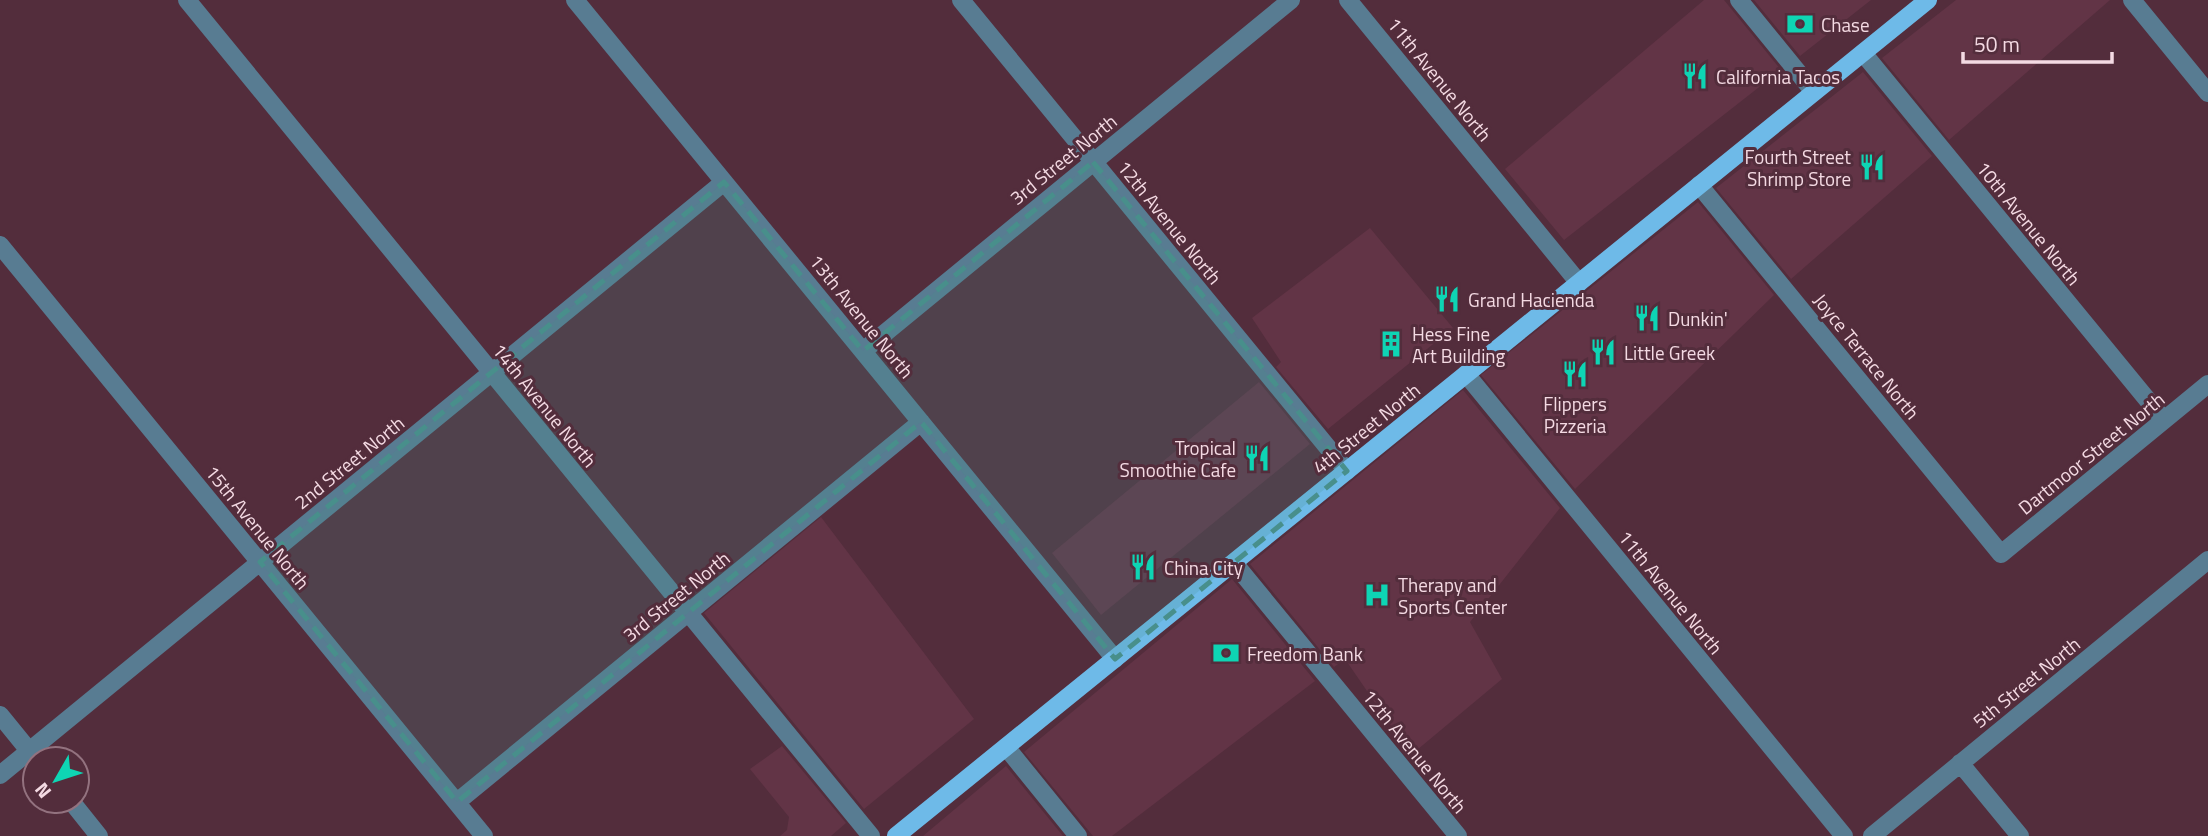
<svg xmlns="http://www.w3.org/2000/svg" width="2208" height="836" font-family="'Titillium Web',sans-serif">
<rect width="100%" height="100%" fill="#532d3c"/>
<path fill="#623446" d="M 1704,0 L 1724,0 L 1781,70 L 1564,240 L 1505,169 Z
M 1754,0 L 1871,0 L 1800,56 Z
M 1956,0 L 2110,0 L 1949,140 L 1882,58 Z
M 1863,72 L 1932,156 L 1791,279 L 1716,188 Z
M 1698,202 L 1774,295 L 1575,489 L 1481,375 Z
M 1370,228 L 1453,328 L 1328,429 L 1276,367 L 1281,362 L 1252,318 Z
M 1259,382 L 1310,444 L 1101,615 L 1052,553 Z
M 1463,390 L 1560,508 L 1470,622 L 1502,679 L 1411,755 L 1345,659 L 1334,667 L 1250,564 Z
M 821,517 L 974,719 L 864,809 L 704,613 Z
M 1232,579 L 1315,681 L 1112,836 L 1093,836 L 1024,752 Z
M 782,746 L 846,823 L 831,836 L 780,836 L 787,830 L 789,817 L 750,769 Z
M 1006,766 L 1063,836 L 923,836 Z"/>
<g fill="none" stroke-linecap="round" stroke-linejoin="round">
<path stroke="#587c92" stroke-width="18" d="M 187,0 L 871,836
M 575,0 L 1115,659
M 961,0 L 1347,471
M 1348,0 L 1579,283
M 1739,0 L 1814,92
M 2132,0 L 2208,93
M 1863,53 L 2164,420
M 1699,185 L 2001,554 L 2208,384
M 0,245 L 484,836
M 863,351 L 1291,0
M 1466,374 L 1844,836
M 1234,563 L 1458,836
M 0,715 L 35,758
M 1006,747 L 1078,836
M 1960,763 L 2020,836
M 0,775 L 724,182
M 71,801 L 99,836
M 457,802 L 921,422
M 1872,836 L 2208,560"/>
<path stroke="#6ebae8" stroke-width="18" d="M 896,836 L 1928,0"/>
</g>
<path fill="#488f8b" fill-opacity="0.2" stroke="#488f8b" stroke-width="5" stroke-dasharray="14 9" stroke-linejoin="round" d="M 1093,162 L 1347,471 L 1115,659 L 921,422 L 457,802 L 260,562 L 724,182 L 863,351 Z"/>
<defs>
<g id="bank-bare" transform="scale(2.1)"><path d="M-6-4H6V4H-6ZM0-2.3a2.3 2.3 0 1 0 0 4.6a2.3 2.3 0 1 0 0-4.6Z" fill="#0ed5b4" stroke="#532d3c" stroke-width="2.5" paint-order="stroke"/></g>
<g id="restaurant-bare" transform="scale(2.1)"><path d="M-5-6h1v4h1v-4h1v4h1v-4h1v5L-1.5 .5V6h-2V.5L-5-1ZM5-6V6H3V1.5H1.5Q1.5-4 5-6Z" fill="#0ed5b4" stroke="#532d3c" stroke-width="2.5" paint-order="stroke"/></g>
<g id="building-bare" transform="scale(2.1)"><path d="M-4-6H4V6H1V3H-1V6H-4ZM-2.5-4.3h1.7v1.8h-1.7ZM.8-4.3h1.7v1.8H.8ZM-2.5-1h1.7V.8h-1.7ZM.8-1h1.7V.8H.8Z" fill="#0ed5b4" stroke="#532d3c" stroke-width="2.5" paint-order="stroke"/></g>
<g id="hospital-bare" transform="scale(2.1)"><path d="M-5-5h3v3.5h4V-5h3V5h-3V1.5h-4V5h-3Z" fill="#0ed5b4" stroke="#532d3c" stroke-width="2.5" paint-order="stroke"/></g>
</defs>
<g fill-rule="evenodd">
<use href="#bank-bare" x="1800" y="24"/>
<use href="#restaurant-bare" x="1695" y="76"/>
<use href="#restaurant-bare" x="1872" y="167"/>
<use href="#restaurant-bare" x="1447" y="299"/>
<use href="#restaurant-bare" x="1647" y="318"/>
<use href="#building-bare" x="1391" y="344"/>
<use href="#restaurant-bare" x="1603" y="352"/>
<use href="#restaurant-bare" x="1575" y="374"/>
<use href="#restaurant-bare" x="1257" y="458"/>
<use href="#restaurant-bare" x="1143" y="567"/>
<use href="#hospital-bare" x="1377" y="595"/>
<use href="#bank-bare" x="1226" y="653"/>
</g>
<g text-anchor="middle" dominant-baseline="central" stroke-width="6" stroke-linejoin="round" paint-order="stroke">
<g font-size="19" fill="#f4dae3" stroke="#532d3c" text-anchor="start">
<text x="1821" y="24">Chase</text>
<text x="1716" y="76">California Tacos</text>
<text x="1851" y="156" text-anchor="end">Fourth Street<tspan x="1851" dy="22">Shrimp Store</tspan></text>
<text x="1468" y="299">Grand Hacienda</text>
<text x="1668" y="318">Dunkin'</text>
<text x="1412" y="333">Hess Fine<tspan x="1412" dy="22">Art Building</tspan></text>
<text x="1624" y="352">Little Greek</text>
<text x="1575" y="403" text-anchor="middle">Flippers<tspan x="1575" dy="22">Pizzeria</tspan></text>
<text x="1236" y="447" text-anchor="end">Tropical<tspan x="1236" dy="22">Smoothie Cafe</tspan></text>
<text x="1164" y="567">China City</text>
<text x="1398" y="584">Therapy and<tspan x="1398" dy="22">Sports Center</tspan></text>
<text x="1247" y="653">Freedom Bank</text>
</g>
<g font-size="19" fill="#f4dae3" stroke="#532d3c">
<text transform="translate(1440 79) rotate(51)">11th Avenue North</text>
<text transform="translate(1063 159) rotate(-39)">3rd Street North</text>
<text transform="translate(1170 222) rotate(51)">12th Avenue North</text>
<text transform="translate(2029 223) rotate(51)">10th Avenue North</text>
<text transform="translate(862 316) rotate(51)">13th Avenue North</text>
<text transform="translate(1867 356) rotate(51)">Joyce Terrace North</text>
<text transform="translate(545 405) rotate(51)">14th Avenue North</text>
<text transform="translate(1366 428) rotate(-39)">4th Street North</text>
<text transform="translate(2091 453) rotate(-39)">Dartmoor Street North</text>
<text transform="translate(349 462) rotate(-39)">2nd Street North</text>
<text transform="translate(258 527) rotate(51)">15th Avenue North</text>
<text transform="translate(1671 592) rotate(51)">11th Avenue North</text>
<text transform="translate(676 596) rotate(-39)">3rd Street North</text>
<text transform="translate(2026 682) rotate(-39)">5th Street North</text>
<text transform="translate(1415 751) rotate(51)">12th Avenue North</text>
</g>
</g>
<g transform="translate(56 780) rotate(231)"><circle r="33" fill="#532d3c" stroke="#93727f" stroke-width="2"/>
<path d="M0-5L12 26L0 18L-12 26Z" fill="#0ed5b4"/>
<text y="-10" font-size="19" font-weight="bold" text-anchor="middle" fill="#f4dae3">N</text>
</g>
<path d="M1963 52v10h149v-10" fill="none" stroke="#f4dae3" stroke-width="3.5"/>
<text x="1974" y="52" font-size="21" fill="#f4dae3" stroke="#532d3c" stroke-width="5" paint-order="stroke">50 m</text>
</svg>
